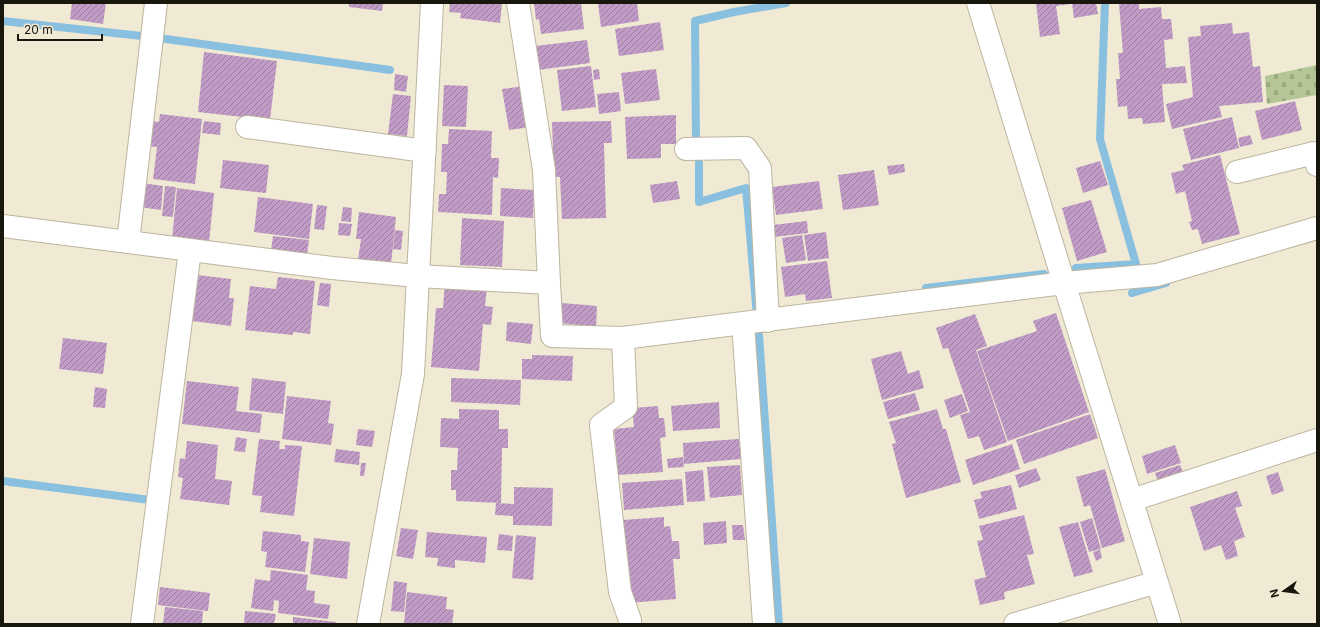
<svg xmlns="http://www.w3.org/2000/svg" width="1320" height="627" font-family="Inter,sans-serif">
<defs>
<pattern id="cemetery-stones" width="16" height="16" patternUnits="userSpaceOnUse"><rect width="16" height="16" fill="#b4c695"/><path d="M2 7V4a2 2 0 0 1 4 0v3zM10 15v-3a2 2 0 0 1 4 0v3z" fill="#9aa97f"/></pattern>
<pattern id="building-hatch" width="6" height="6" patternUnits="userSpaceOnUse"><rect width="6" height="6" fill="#c09cc6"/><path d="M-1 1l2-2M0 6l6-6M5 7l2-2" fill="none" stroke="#9b7e9f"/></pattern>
</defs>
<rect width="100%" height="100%" fill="#f0e9d3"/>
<path fill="url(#cemetery-stones)" d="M 1317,65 L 1317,95 L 1267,104 L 1265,76 Z"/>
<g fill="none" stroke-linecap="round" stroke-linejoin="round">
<path stroke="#8ac0df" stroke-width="8" d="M 3,21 L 142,36
M 159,38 L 390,70
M 696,143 L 695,21 L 734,12 L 786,3
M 699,163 L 699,202 L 746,188 L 757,316
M 1076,268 L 1136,264 L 1100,139 L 1105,3
M 926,288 L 1044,274
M 1132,293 L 1166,283
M 759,335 L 779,624
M 3,481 L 150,500"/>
</g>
<path fill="url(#building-hatch)" d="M 72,3 L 106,3 L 103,24 L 70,19 Z
M 349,3 L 383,3 L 382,11 L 349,7 Z
M 450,3 L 502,3 L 500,23 L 460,18 L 461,13 L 449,12 Z
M 534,3 L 581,3 L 584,29 L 541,34 L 539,19 L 536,20 Z
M 598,3 L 637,3 L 639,21 L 601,27 Z
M 1036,3 L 1071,3 L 1071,4 L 1056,6 L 1060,34 L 1040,37 Z
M 1072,3 L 1096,3 L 1098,14 L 1074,18 Z
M 1119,3 L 1139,3 L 1139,9 L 1161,7 L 1162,19 L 1171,19 L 1173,39 L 1164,40 L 1166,68 L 1185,66 L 1187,83 L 1162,84 L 1165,122 L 1143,124 L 1142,118 L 1128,119 L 1127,106 L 1118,107 L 1116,79 L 1120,79 L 1118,53 L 1123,53 Z
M 660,22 L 664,50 L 619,56 L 615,29 Z
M 1232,23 L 1233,34 L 1249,32 L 1253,67 L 1260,66 L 1263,102 L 1219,106 L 1222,117 L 1172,129 L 1166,104 L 1193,97 L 1188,37 L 1201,36 L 1200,26 Z
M 587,40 L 590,63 L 538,70 L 535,46 Z
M 204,52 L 277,61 L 270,120 L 198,112 Z
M 591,66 L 596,107 L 562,111 L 557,70 Z
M 599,69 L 600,79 L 594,80 L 593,70 Z
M 656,69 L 660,100 L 625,104 L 621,73 Z
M 395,74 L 408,76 L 406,92 L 394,90 Z
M 444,85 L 468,86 L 466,127 L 442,126 Z
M 524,86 L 531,127 L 509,130 L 502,89 Z
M 619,92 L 621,111 L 599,114 L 597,94 Z
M 393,94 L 411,96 L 407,136 L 388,134 Z
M 1295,101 L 1302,130 L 1262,140 L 1255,111 Z
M 160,114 L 202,119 L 195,184 L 153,179 L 157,147 L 147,146 L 150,121 L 159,122 Z
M 676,115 L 676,144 L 661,144 L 661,158 L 627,159 L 625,117 Z
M 1232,117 L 1239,148 L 1191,160 L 1183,129 Z
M 204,121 L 221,123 L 220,135 L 202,133 Z
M 611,121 L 612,143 L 604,143 L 606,218 L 562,219 L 560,177 L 554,177 L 552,122 Z
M 449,129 L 492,131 L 491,158 L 499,158 L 498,178 L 493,177 L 492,215 L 438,212 L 439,194 L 446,194 L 447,172 L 441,172 L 442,144 L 448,144 Z
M 1250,135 L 1253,144 L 1240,147 L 1238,138 Z
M 1220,155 L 1240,234 L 1202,244 L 1198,229 L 1192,230 L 1189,222 L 1192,221 L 1185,191 L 1176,194 L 1171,173 L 1184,170 L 1182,165 Z
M 223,160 L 269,165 L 266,193 L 220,188 Z
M 1100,161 L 1108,185 L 1083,193 L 1076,168 Z
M 904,164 L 905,172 L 889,175 L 887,166 Z
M 874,170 L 879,205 L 843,210 L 838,175 Z
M 677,181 L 680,199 L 653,203 L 650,185 Z
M 819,181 L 823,209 L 776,215 L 772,187 Z
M 142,183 L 163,186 L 161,210 L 140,207 Z
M 165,186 L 176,187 L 173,217 L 162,216 Z
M 177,188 L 214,193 L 209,243 L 172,239 Z
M 501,188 L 534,190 L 533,218 L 500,216 Z
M 258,197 L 313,204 L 309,239 L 254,232 Z
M 1091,200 L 1107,252 L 1077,261 L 1062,208 Z
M 317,205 L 327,206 L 324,230 L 314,229 Z
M 343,207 L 352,208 L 351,222 L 341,221 Z
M 359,212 L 396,217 L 391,264 L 358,260 L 361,239 L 356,239 Z
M 462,218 L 504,221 L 502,267 L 460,265 Z
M 807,221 L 808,233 L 774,237 L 773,225 Z
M 339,223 L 352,224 L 350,236 L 338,235 Z
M 395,230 L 403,231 L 401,250 L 393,249 Z
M 826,232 L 829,258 L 808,261 L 804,235 Z
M 802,235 L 806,260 L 786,263 L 782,238 Z
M 273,236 L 309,240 L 307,255 L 271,251 Z
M 827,261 L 832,298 L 806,301 L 805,294 L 785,297 L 781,267 Z
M 198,275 L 231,279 L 229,298 L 234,298 L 231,326 L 192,321 Z
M 278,277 L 315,281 L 310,334 L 293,332 L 293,335 L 245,330 L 250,286 L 276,289 Z
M 445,282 L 487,287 L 485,306 L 493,307 L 491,325 L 483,324 L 479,371 L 431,367 L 436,308 L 443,308 Z
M 320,283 L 331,284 L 329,307 L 317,305 Z
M 562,303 L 597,306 L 596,327 L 560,323 Z
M 1056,313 L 1089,412 L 1008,441 L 977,351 L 1037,331 L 1033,321 Z
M 975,314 L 987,346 L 976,350 L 1007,442 L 984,450 L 979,436 L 968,439 L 960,415 L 970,412 L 948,348 L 943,349 L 936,328 Z
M 507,322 L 533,324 L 531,344 L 506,341 Z
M 63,338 L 107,343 L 103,374 L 59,369 Z
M 901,351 L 908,374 L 919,370 L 924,388 L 882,400 L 871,359 Z
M 532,355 L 573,356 L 572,381 L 522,379 L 522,359 L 532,359 Z
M 252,378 L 286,382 L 283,414 L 249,410 Z
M 451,378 L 521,380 L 520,405 L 451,402 Z
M 187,381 L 239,387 L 236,411 L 262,414 L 260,433 L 182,424 Z
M 95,387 L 107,389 L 105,408 L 93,407 Z
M 915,393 L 920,410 L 888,419 L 883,402 Z
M 962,394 L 968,411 L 950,418 L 944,400 Z
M 287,396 L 331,401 L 328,423 L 334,424 L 331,445 L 282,439 Z
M 719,402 L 720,428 L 673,431 L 671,406 Z
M 658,406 L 659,418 L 664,418 L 666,437 L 660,438 L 663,472 L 618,475 L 614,429 L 634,427 L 632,408 Z
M 459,409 L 499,410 L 499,429 L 508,429 L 508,448 L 502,448 L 501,503 L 456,501 L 456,490 L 451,490 L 451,470 L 457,470 L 458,448 L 440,447 L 441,418 L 459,419 Z
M 937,409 L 943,429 L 946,429 L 961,482 L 906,498 L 892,444 L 896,443 L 889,422 Z
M 1090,414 L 1098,438 L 1024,464 L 1016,440 Z
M 358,429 L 375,431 L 372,447 L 356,445 Z
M 236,437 L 247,439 L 245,452 L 234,451 Z
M 259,439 L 280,441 L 279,449 L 285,449 L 285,445 L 302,446 L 294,516 L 260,512 L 262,496 L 252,495 Z
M 739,439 L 741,459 L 684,464 L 683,443 Z
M 187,441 L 218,445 L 215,479 L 232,481 L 229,505 L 180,499 L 183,478 L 178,477 L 180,458 L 185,459 Z
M 1012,444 L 1020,469 L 973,485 L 965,460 Z
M 1175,445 L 1181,463 L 1147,474 L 1142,456 Z
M 336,449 L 360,452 L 359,465 L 334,462 Z
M 683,457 L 684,467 L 668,468 L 667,459 Z
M 361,463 L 366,463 L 364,476 L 360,476 Z
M 740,465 L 742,495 L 710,498 L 707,467 Z
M 1180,465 L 1183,472 L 1158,481 L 1155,473 Z
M 1036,468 L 1041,480 L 1019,488 L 1015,475 Z
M 1105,469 L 1125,541 L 1102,548 L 1090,505 L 1084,507 L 1076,477 Z
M 703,470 L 705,501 L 687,502 L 685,472 Z
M 1278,472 L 1284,491 L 1272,495 L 1266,476 Z
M 682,479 L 684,505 L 624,510 L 622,483 Z
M 1011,485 L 1017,509 L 979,519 L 974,500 L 982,498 L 980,492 Z
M 514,487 L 553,488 L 552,526 L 513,525 L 513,516 L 495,515 L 496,503 L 514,504 Z
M 1237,491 L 1242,506 L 1235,508 L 1245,537 L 1234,541 L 1238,556 L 1226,560 L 1221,545 L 1204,551 L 1190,507 Z
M 1024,515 L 1034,554 L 1027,555 L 1035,584 L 1004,592 L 1005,599 L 980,605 L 974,580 L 986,577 L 977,541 L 983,540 L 979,526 Z
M 664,517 L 664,527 L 670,526 L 672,541 L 679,541 L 680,559 L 673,559 L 676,599 L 630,603 L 623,520 Z
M 1092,518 L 1101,549 L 1089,552 L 1080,522 Z
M 726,521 L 727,543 L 704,545 L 703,523 Z
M 1078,522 L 1093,572 L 1074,577 L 1059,527 Z
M 732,525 L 743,525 L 745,540 L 733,540 Z
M 401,528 L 418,530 L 413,559 L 396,556 Z
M 263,531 L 301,535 L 301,541 L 309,542 L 305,572 L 265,567 L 267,552 L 261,551 Z
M 427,532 L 487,537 L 485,563 L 455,560 L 455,568 L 437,566 L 438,558 L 425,557 Z
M 499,534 L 513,536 L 512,551 L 497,550 Z
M 516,535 L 536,537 L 533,580 L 512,578 Z
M 314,538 L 350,542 L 347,579 L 310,574 Z
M 1100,550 L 1102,558 L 1096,561 L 1093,552 Z
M 271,570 L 308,575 L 306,590 L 315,591 L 314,603 L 330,605 L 328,619 L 278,613 L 279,601 L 274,600 L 273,611 L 251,608 L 255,579 L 270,581 Z
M 394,581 L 407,583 L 404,612 L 391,611 Z
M 160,587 L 210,593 L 208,611 L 158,605 Z
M 407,592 L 447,597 L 446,609 L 454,610 L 452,624 L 404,624 Z
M 165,607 L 203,611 L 202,624 L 163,624 Z
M 245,611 L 276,614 L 274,624 L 244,624 Z
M 293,617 L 336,622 L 336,624 L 293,624 Z"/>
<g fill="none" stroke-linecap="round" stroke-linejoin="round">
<g stroke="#bcb59f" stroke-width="24">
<path id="minor" d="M 518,3 L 544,170 L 549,283
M 978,3 L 1064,283 L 1170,624
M 247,127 L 425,151
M 686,149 L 746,148 L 760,168 L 768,321
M 1237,172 L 1314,153 L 1317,165
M 3,226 L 332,268 L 417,276 L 549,283 L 552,336 L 623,338 L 1064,283 L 1157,275 L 1317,228
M 128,242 L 156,3
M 743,323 L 764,624
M 623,338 L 626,407 L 601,425 L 620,592 L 630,620 L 630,624
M 1132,500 L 1317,440
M 142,624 L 190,250
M 368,624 L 413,374 L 432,3
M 1015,624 L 1157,582"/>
</g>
<use href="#minor" stroke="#fff" stroke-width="22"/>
</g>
<rect width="1320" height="627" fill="none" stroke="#19160e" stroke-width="8"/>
<g transform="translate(1284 591) rotate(256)" stroke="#f0e9d3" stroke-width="3" paint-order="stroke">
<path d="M0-3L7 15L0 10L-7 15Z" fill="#19160e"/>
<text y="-6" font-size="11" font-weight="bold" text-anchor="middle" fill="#19160e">N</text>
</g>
<path d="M18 34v6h84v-6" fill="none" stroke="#19160e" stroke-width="2"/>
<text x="24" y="34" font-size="12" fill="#19160e" stroke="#f0e9d3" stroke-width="3" paint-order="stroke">20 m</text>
</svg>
